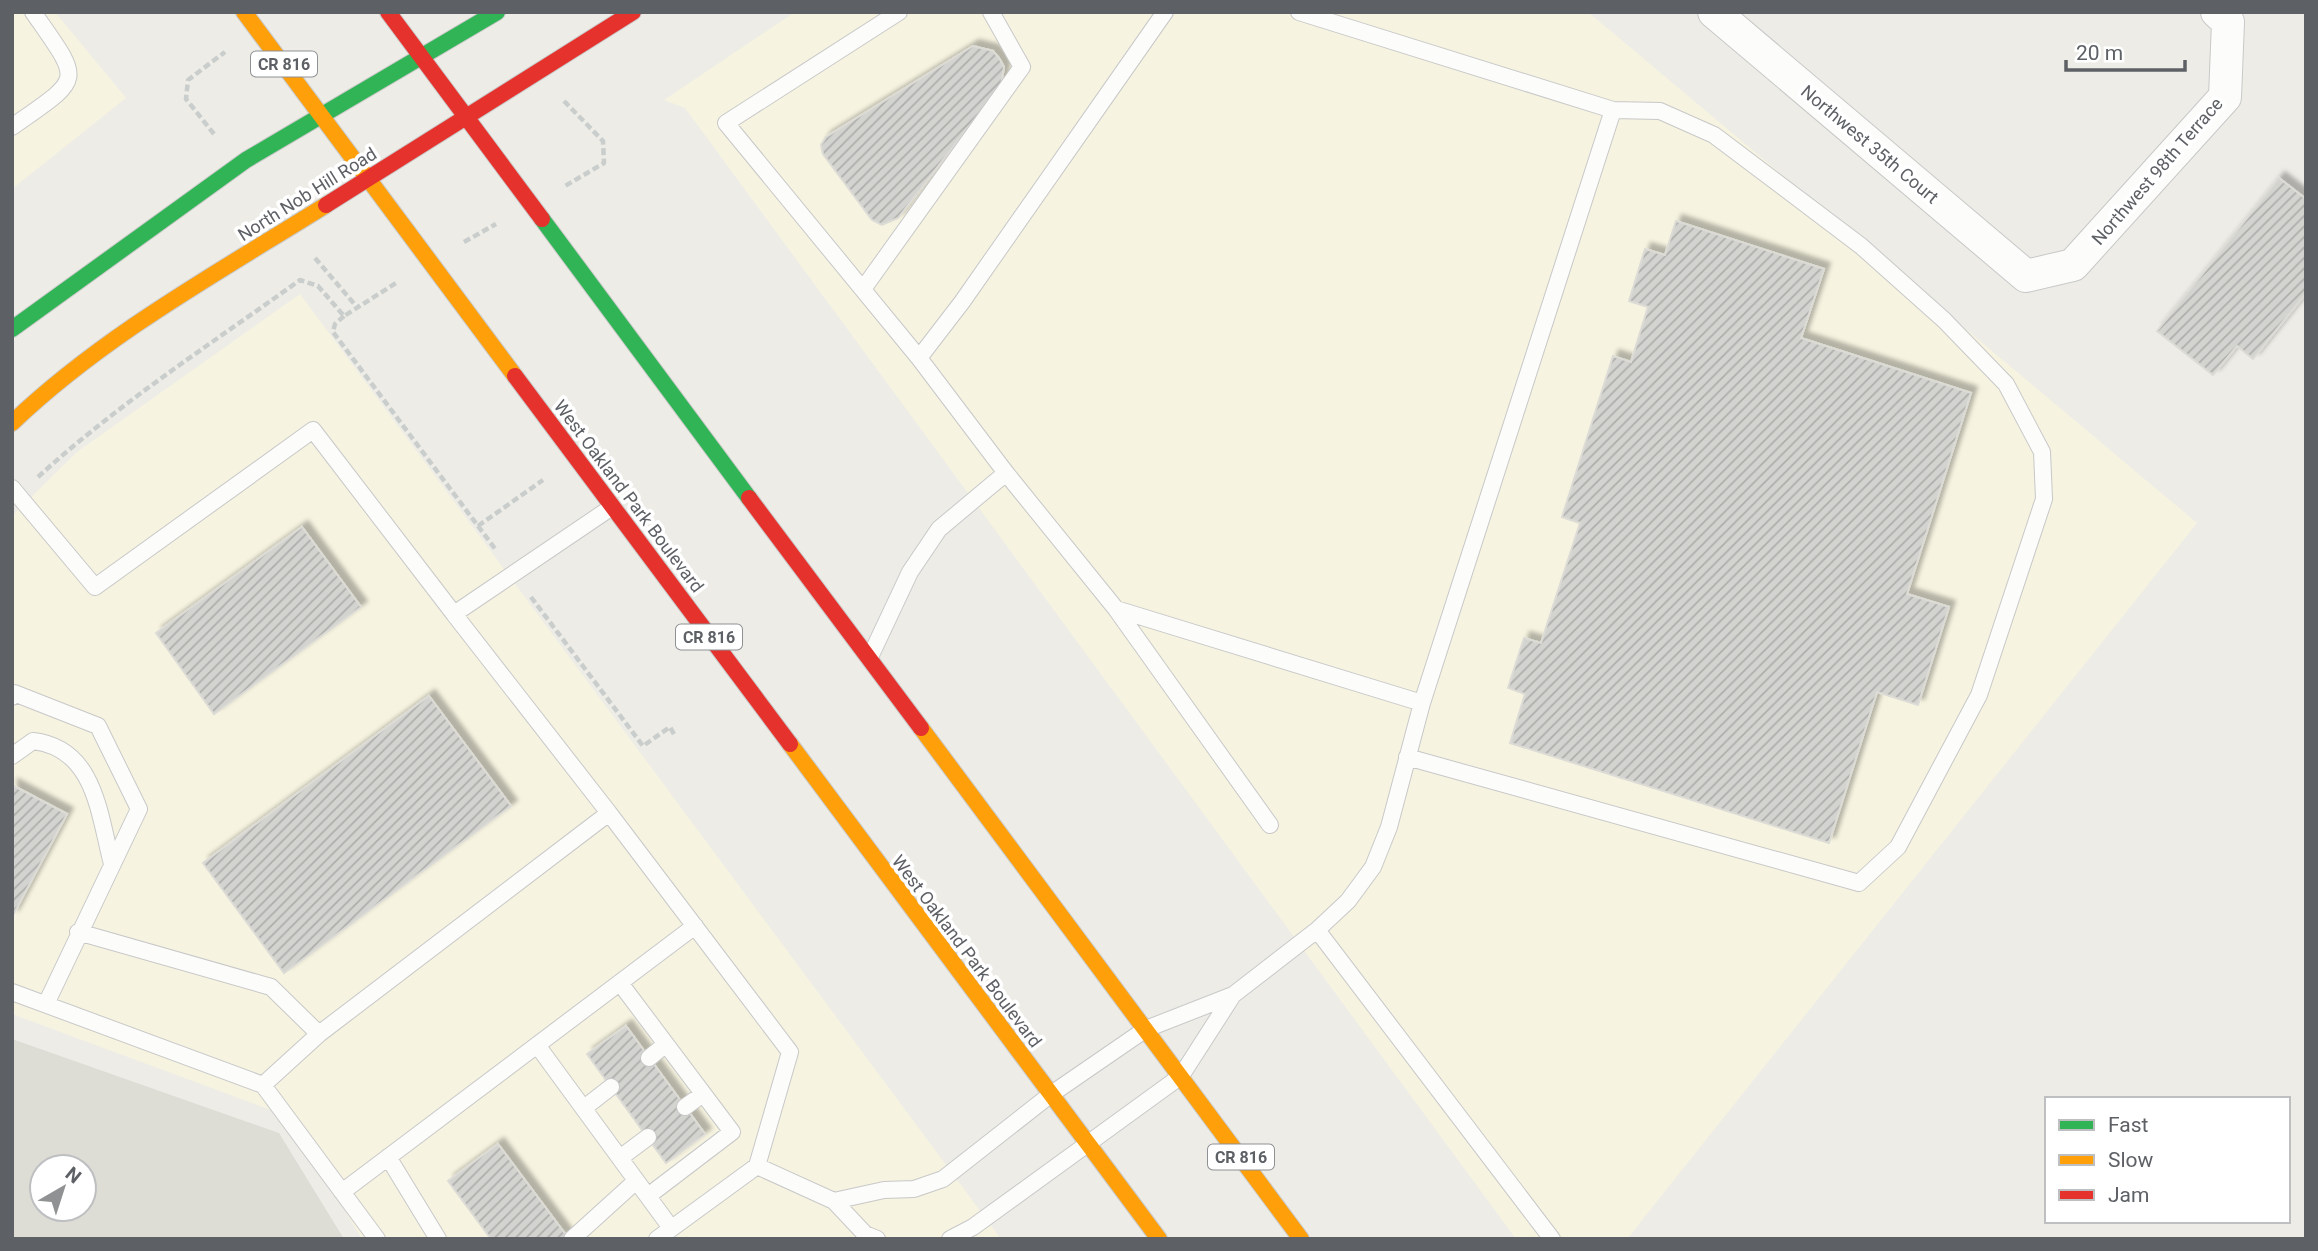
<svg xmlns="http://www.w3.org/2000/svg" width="2318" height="1251" font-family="Roboto,sans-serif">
<defs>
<pattern id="building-hatch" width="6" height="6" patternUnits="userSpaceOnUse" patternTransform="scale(1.75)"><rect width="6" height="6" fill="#d3d3d0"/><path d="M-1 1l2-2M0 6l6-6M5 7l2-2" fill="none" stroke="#aeafac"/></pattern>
<filter id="shadow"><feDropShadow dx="6" dy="-6" stdDeviation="2" flood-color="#0004"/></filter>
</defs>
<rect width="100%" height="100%" fill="#edece7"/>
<path fill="#f6f3e0" d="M 12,12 L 55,12 L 126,98 L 12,189 Z
M 795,12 L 1588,12 L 2197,523 L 1627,1239 L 1516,1239 L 685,108 L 664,100 Z
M 300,294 L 1001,1239 L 362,1239 L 287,1116 L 12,1014 L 12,516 L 77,452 Z"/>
<path fill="#dddcd5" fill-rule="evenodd" d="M 12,1039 L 279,1133 L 344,1239 L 12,1239 ZM 42,1167 L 84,1167 L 84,1209 L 42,1209 Z"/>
<path fill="url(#building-hatch)" stroke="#dcdbd6" stroke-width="2" filter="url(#shadow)" d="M 973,46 L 993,51 L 999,58 L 1004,67 L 1001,85 L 898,218 L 882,225 L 872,220 L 823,154 L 821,145 L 826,137 Z
M 2279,178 L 2306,199 L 2306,293 L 2253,359 L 2237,346 L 2213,375 L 2157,331 Z
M 1676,221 L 1824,269 L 1801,338 L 1971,393 L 1907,594 L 1949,607 L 1918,705 L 1877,692 L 1829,843 L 1510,743 L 1525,694 L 1508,688 L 1524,638 L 1541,643 L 1580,523 L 1562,517 L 1613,356 L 1631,362 L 1648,307 L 1629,301 L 1645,249 L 1665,255 Z
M 302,527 L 361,607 L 214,714 L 156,633 Z
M 429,696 L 511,806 L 284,973 L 203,863 Z
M 12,785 L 67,814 L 12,917 Z
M 626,1026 L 705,1134 L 666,1163 L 587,1054 Z
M 498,1144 L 569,1239 L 491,1239 L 448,1181 Z"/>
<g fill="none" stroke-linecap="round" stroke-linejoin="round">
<g stroke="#c8c8c8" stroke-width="18">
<path id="lane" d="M 899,12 L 726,123 L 919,358
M 1165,12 L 962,302 L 919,358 L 1006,473 L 1116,609 L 1270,825
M 12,127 C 84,76 83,84 33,12
M 863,289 L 1022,67 L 991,12
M 12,488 L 95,587 L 313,430 L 454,614 L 612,507
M 1116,609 L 1422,703
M 870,657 L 910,572 L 939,529 L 1006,473
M 12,697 L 14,693 L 98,726 L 139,809 L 46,1004
M 12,756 L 33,741 C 95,748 99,814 112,864
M 1407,757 L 1859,883 L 1898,847 L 1979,695 L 2044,499 L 2042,452 L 2006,384 L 1944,320 L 1861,246 L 1714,135 L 1660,111 L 1613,110
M 609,813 L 790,1052 L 757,1166 L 657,1239
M 1317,930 L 1552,1239
M 78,932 L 271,987 L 319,1034 L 609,813 L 454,614
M 620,983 L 732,1132 L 648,1196
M 12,992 L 263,1085 L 319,1034
M 537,1045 L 671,1228
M 649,1058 L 666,1044
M 263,1085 L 377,1239
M 685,1107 L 703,1094
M 584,1108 L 611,1087
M 388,1157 L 438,1239
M 620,1158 L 648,1137
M 757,1166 L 834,1201 L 865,1234 L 877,1239
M 342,1192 L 695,926
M 834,1201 L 884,1190 L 914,1189 L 943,1179 L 1050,1095 L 1146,1029 L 1233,995 L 1317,930 L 1348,901 L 1373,867 L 1389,827 L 1422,703 L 1613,110 L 1299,12
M 572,1239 L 636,1181
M 950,1239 L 973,1227 L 1181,1076 L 1233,995"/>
</g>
<g stroke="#c8c8c8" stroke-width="34">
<path id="street" d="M 1714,12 L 2026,276 L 2073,265 L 2225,97 L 2228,22 L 2217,12"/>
</g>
<g stroke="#c9c9c9" stroke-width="18">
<path id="fast" d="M 542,219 L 749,498
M 12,329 L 246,160 L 497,12"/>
</g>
<g stroke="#c9c9c9" stroke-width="18">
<path id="slow" d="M 244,12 L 515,376
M 12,423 C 104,335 219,272 326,205
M 921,728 L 1301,1239
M 790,744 L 1159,1239"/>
</g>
<g stroke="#c9c9c9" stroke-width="18">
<path id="jam" d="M 388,12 L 542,219
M 326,205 L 633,12
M 515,376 L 790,744
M 749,498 L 921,728"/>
</g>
<path stroke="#c9cdcb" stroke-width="4.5" stroke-dasharray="7 3.5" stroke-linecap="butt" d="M 564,101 L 603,141 L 604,163 L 565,186
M 214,134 L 186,99 L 188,80 L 225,52
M 464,242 L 496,224
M 315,258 L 357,307
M 344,316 L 335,324 L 333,332 L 478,526 L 543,480
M 38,477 C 119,403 211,344 300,280 L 318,286 L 344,316 L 396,283
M 478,526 L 496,550
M 531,597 L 643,746 L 670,727 L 675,736"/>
<use href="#lane" stroke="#fcfcfb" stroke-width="16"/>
<use href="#street" stroke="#fcfcfb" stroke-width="32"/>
<use href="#fast" stroke="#30b455" stroke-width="16"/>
<use href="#slow" stroke="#ff9f0a" stroke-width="16"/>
<use href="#jam" stroke="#e5322d" stroke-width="16"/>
</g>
<g text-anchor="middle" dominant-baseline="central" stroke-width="7" stroke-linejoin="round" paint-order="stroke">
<g fill="#fff" stroke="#8e9093" stroke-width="2">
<rect x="251" y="51.5" width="66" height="25" rx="5"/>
<rect x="676" y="624.5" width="66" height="25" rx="5"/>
<rect x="1208" y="1144.5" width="66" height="25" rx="5"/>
</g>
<g font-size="16" font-weight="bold" fill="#5d6065">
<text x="284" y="64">CR 816</text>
<text x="709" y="637">CR 816</text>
<text x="1241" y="1157">CR 816</text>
</g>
<g font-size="18" fill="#5d6065" stroke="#fff">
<text transform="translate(1870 144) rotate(40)">Northwest 35th Court</text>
<text transform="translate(2157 171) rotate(-49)">Northwest 98th Terrace</text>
<text transform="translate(307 194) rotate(-32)">North Nob Hill Road</text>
<text transform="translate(629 496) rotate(53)">West Oakland Park Boulevard</text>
<text transform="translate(967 951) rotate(53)">West Oakland Park Boulevard</text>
</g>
</g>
<rect width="2318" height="1251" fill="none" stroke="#5d6065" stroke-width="28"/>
<rect x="2045" y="1097" width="245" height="126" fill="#ffffff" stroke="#bebfc1" stroke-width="2"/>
<rect x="2059" y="1120" width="35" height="10" fill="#30b455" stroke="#bebfc1" stroke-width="2"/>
<text x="2108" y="1132" font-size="21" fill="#5d6065">Fast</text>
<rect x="2059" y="1155" width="35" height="10" fill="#ff9f0a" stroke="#bebfc1" stroke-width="2"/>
<text x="2108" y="1167" font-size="21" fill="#5d6065">Slow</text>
<rect x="2059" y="1190" width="35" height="10" fill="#e5322d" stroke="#bebfc1" stroke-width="2"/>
<text x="2108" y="1202" font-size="21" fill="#5d6065">Jam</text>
<g transform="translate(63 1188) rotate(39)"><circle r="33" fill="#ffffff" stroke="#bebfc1" stroke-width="2"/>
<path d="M0-5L12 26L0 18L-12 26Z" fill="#8f9192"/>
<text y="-10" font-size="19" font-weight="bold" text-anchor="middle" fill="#5d6065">N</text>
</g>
<path d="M2066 60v10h119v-10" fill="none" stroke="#5d6065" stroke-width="3.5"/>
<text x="2076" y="60" font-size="21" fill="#5d6065" stroke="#ffffff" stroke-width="5" paint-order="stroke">20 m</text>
</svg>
